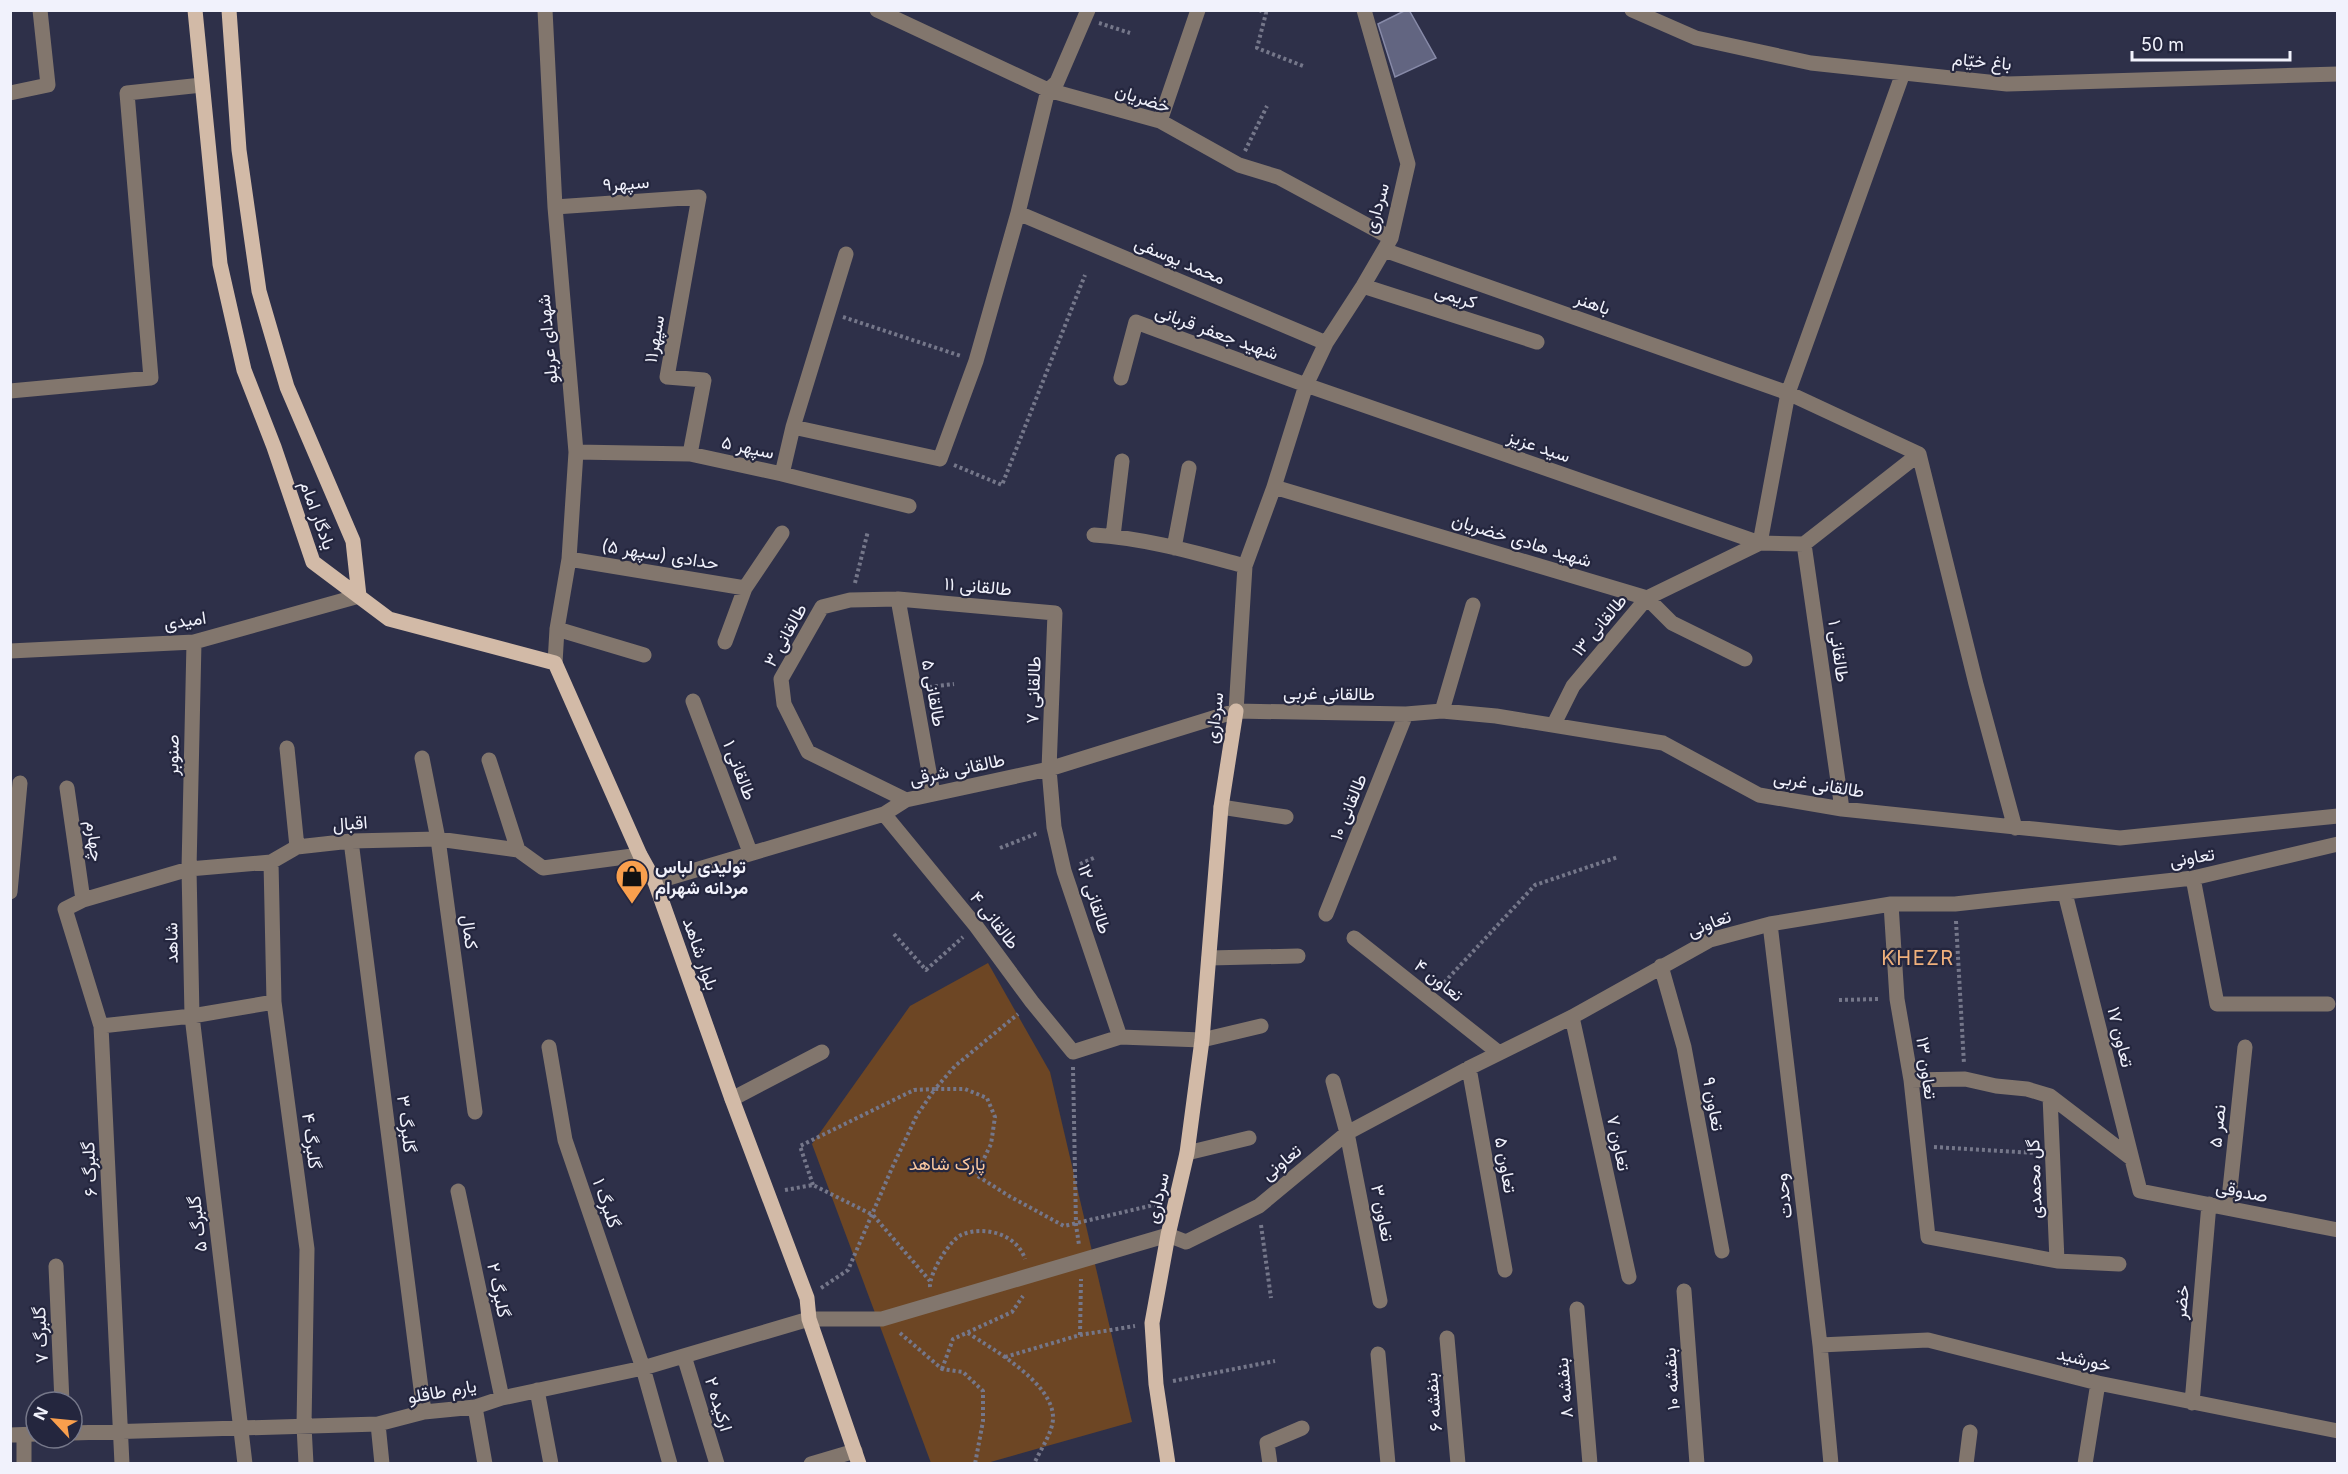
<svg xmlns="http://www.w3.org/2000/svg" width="2348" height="1474" font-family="Inter,Vazirmatn,sans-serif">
<rect width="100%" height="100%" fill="#2e3049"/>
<path fill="#6d4624" d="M 988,963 L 1050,1072 L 1132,1422 L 987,1463 L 931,1463 L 812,1144 L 910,1006 Z"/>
<path fill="#626581" stroke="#878aa8" stroke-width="1.5" d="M 1406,10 L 1409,10 L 1436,58 L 1395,77 L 1378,24 Z"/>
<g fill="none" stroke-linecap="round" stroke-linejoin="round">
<path stroke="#75778a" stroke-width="4" stroke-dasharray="3 3" stroke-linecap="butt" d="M 1259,10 L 1266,13 L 1257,48 L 1303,66
M 1099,23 L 1130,33
M 1245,151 L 1267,106
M 843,317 L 961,356
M 954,465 L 1002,485 L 1085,275
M 855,583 L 868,531
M 929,687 L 954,684
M 1000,848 L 1038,833
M 1080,864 L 1096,857
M 1956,921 L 1964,1064
M 894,934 L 926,970 L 963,937
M 1440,987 L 1535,885 L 1618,857
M 1839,1000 L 1880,999
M 1073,1067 L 1076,1225 L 1079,1245
M 1934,1147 L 2035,1153
M 813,1185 L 800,1146 L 914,1090 L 935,1089 L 955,1066 L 1018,1014
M 785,1190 L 813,1185 L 873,1215 L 930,1281
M 1261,1225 L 1271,1298
M 930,1287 C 929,1274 949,1241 961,1235 C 984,1225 1017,1234 1025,1259
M 821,1288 L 848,1270 L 892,1168 L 917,1115 L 935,1089 L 965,1089 L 987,1098 L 995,1117 L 991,1144 L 976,1175 L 1009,1196 L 1064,1226 L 1158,1204
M 900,1333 L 942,1369 L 963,1372 L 983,1391 L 983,1421 L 975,1464
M 968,1333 C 994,1350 1051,1382 1053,1416 C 1054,1431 1040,1450 1034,1464
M 1080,1335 L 1081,1279
M 1005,1357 L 1080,1335 L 1135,1326
M 942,1369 L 953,1339 L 1012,1312 L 1023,1296
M 1173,1381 L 1275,1361"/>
<path stroke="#82766d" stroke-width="15" d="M 545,10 L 555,207 L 576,452 L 569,559 L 557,629 L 555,663
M 877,10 L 1048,90 L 1160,121 L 1239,165 L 1278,177 L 1391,238
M 1632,10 L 1696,38 L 1811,63 L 2007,84 L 2338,74
M 10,93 L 48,85 L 40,10
M 1160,121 L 1198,10
M 555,207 L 699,197 L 667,377 L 704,380 L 690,454
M 1018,213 L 1326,343
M 1384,250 L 1788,393 L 1919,454 L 1976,684 L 2015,828
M 1363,286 L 1537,342
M 1121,378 L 1136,322 L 1306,385 L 1760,543 L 1804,544 L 1842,809
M 10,391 L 151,378 L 127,93 L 202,85
M 793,427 L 940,459 L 976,361 L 1018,213 L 1048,90 L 1057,82 L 1088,10
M 576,452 L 690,454 L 782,474 L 909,506
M 782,474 L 793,427 L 846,254
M 1274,487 L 1647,598 L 1672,623 L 1745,659
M 1094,535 C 1145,538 1196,553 1245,566
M 1113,536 L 1122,461
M 1760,543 L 1788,393 L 1903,73
M 1804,544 L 1919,454
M 1174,548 L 1189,468
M 569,559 L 745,588
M 898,599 L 933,794
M 557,629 L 644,655
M 194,642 L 189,869 L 192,1016 L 245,1464
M 725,642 L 745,588 L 782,533
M 10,651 L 194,642 L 359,596
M 693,701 L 750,852
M 1236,711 L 1245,566 L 1274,487 L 1306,385 L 1326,343 L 1363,286 L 1391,238 L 1408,164 L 1364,10
M 1442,711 L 1473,605
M 1554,724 L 1573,686 L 1647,598 L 1760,543
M 287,748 L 297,847
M 422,758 L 438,839 L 475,1112
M 489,760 L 518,850
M 67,788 L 83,900
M 906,800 L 808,752 L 784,704 L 781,679 L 822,607 L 850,600 L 898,599 L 1055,613 L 1049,769 L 1054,827 L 1064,871 L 1120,1037
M 1221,807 L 1286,817
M 884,814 L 976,926 L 1032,1002 L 1073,1052 L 1120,1037 L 1202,1040 L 1261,1026
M 351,841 L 424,1412
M 271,862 L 274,1002 L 307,1249 L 304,1426 L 306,1464
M 2193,878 L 2217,1004 L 2328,1004
M 655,882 L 884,814 L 906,800 L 1049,769 L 1236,711 L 1406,714 L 1442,711 L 1496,716 L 1663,743 L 1759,795 L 1842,809 L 2120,838 L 2338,816
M 10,892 L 20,783
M 2065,893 L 2140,1191 L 2338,1230
M 1891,904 L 1897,999 L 1911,1080 L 1928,1237 L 2057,1261 L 2119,1264
M 1326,914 L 1406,714
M 1770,924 L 1820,1345 L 1831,1464
M 1354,938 L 1499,1053
M 1209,958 L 1298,956
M 1661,966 L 1684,1047 L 1722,1251
M 1572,1017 L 1629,1277
M 101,1026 L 192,1016 L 274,1002
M 549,1047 L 565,1140 L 643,1368 L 670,1464
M 1469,1068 L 1505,1270
M 1911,1080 L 1965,1079 L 1996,1086 L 2027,1089 L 2050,1096 L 2131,1158
M 1333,1081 L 1347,1133 L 1380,1301
M 2050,1096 L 2057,1261
M 732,1099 L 822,1052
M 1187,1153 L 1249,1138
M 458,1191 L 502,1398
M 2228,1208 L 2245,1047
M 56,1266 L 62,1402
M 1684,1291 L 1697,1464
M 1577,1309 L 1590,1464
M 1447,1338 L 1458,1464
M 1820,1345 L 1928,1340 L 2098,1383 L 2338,1431
M 1378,1354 L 1388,1464
M 684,1356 L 717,1464
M 537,1390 L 551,1464
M 2192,1403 L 2209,1204
M 475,1407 L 485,1464
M 378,1424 L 382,1464
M 72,1433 L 378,1424 L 424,1412 L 475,1407 L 502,1398 L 643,1368 L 809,1319 L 882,1319 L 1168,1235 L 1186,1242 L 1259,1206 L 1347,1133 L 1469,1068 L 1572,1017 L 1710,940 L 1770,924 L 1891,904 L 1955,904 L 2193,878 L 2338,844
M 10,1435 L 36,1434
M 24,1435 L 24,1464
M 122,1464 L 101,1026 L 65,909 L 83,900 L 189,869 L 271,862 L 297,847 L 351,841 L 438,839 L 518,850 L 543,868 L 640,855
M 811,1464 L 855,1451
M 1270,1464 L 1267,1443 L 1302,1428
M 1966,1464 L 1970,1432
M 2085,1464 L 2098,1383"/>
<path stroke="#d2baa7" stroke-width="15" d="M 195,10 L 220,264 L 244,370 L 274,447 L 313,562 L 389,619 L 555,663 L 640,855 L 655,882 L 732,1099 L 807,1298 L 809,1319 L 859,1464
M 229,10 L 239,150 L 259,291 L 287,387 L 353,541 L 359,596
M 1168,1464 L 1156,1384 L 1152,1323 L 1168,1235 L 1187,1153 L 1202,1040 L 1221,807 L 1236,711"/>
</g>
<defs>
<g id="shop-pin" transform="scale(1.725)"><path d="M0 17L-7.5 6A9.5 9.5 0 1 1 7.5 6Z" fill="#f99f4d" stroke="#24263e"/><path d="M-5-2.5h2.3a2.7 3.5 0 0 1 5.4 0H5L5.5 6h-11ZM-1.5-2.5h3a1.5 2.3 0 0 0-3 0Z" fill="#111"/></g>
</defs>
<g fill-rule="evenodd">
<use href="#shop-pin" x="632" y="876"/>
</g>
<g text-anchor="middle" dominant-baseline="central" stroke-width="4.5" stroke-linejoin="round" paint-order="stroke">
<g font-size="18" fill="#f1f2fc" stroke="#24263e">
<text transform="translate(1982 61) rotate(5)">باغ خیّام</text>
<text transform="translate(1143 98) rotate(18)">خضریان</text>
<text transform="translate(626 183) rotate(-4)">سپهر۹</text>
<text transform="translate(1376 208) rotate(-74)">سرداری</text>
<text transform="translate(1180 260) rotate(23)">محمد یوسفی</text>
<text transform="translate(1456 296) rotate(18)">کریمی</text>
<text transform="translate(1593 303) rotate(20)">باهنر</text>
<text transform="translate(1217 332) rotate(20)">شهید جعفر قربانی</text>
<text transform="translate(547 339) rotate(-95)">شهدای عربلو</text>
<text transform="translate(654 339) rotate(-80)">سپهر۱۱</text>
<text transform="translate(1539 446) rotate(19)">سید عزیز</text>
<text transform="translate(748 447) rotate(12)">سپهر ۵</text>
<text transform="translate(318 515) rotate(70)">یادگار امام</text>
<text transform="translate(1522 540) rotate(17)">شهید هادی خضریان</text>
<text transform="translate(660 554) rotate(9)">حدادی (سپهر ۵)</text>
<text transform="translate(978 586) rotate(5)">طالقانی ۱۱</text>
<text transform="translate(185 620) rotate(-8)">امیدی</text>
<text transform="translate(1599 625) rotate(-50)">طالقانی ۱۳</text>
<text transform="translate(785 635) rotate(-61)">طالقانی ۳</text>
<text transform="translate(1839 651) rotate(82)">طالقانی ۱</text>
<text transform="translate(1033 690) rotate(-88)">طالقانی ۷</text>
<text transform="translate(934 693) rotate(80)">طالقانی ۵</text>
<text transform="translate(1329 693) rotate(1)">طالقانی غربی</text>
<text transform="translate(1214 718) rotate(-83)">سرداری</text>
<text transform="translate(172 755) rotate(-89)">صنوبر</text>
<text transform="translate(957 769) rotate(-12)">طالقانی شرقی</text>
<text transform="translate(740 770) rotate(69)">طالقانی ۱</text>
<text transform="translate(1819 784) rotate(9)">طالقانی غربی</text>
<text transform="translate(1348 807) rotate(-68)">طالقانی ۱۰</text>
<text transform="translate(350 823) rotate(-4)">اقبال</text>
<text transform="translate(95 841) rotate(82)">چهارم</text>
<text transform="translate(2192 857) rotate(-10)">تعاونی</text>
<text transform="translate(1095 899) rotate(72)">طالقانی ۱۲</text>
<text transform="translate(995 920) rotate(52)">طالقانی ۴</text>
<text transform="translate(1709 923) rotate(-21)">تعاونی</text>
<text transform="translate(470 932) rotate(82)">کمال</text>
<text transform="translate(171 943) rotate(-91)">شاهد</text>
<text transform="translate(701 954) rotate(71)">بلوار شاهد</text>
<text transform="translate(1439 980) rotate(38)">تعاون ۴</text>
<text transform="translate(2121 1037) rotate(76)">تعاون ۱۷</text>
<text transform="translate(1927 1068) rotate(82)">تعاون ۱۳</text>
<text transform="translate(1714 1104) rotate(80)">تعاون ۹</text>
<text transform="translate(407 1124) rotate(83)">گلبرگ ۳</text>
<text transform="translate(2217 1126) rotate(-84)">نصر ۵</text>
<text transform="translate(312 1141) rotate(83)">گلبرگ ۴</text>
<text transform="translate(1619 1143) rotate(78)">تعاون ۷</text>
<text transform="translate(1281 1162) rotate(-39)">تعاونی</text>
<text transform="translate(1506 1165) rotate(80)">تعاون ۵</text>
<text transform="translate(89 1169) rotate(-93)">گلبرگ ۶</text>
<text transform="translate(2034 1179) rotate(-92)">گل محمدی</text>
<text transform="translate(2242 1191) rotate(11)">صدوقی</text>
<text transform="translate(1783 1196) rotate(-97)">وحدت</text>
<text transform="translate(1157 1198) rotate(-77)">سرداری</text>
<text transform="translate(607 1203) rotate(71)">گلبرگ ۱</text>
<text transform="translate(1383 1213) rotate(79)">تعاون ۳</text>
<text transform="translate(197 1224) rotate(-97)">گلبرگ ۵</text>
<text transform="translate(499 1290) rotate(78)">گلبرگ ۲</text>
<text transform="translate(2181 1302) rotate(-85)">خضر</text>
<text transform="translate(40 1335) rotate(-93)">گلبرگ ۷</text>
<text transform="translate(2084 1359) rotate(14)">خورشید</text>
<text transform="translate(1671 1379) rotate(-94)">بنفشه ۱۰</text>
<text transform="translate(1564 1388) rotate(-95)">بنفشه ۸</text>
<text transform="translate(442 1391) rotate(-10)">یارم طاقلو</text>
<text transform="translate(1433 1402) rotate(-95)">بنفشه ۶</text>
<text transform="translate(719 1404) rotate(73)">ارکیده ۲</text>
</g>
<g font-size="18" font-weight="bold" fill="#f1f2fc" stroke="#24263e" text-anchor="start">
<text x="655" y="866">تولیدی لباس<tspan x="655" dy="21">مردانه شهرام</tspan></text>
</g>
<g font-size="18" fill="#fac8a0" stroke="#24263e">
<text x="947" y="1163">پارک شاهد</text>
</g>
<g font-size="20" letter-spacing="1.5" fill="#efb07c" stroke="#24263e">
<text x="1918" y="958">KHEZR</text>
</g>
</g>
<rect width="2348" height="1474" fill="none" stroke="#f1f2fc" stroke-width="24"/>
<g transform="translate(54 1420) rotate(296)"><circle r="28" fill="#24263e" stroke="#76788a" stroke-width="1.5"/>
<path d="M0-4.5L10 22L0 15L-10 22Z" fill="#f99f4d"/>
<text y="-9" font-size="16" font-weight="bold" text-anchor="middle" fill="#f1f2fc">N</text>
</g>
<path d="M2132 51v9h158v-9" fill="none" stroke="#f1f2fc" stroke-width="3"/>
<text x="2141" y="51" font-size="18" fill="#f1f2fc" stroke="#24263e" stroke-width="4.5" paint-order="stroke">50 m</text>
</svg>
